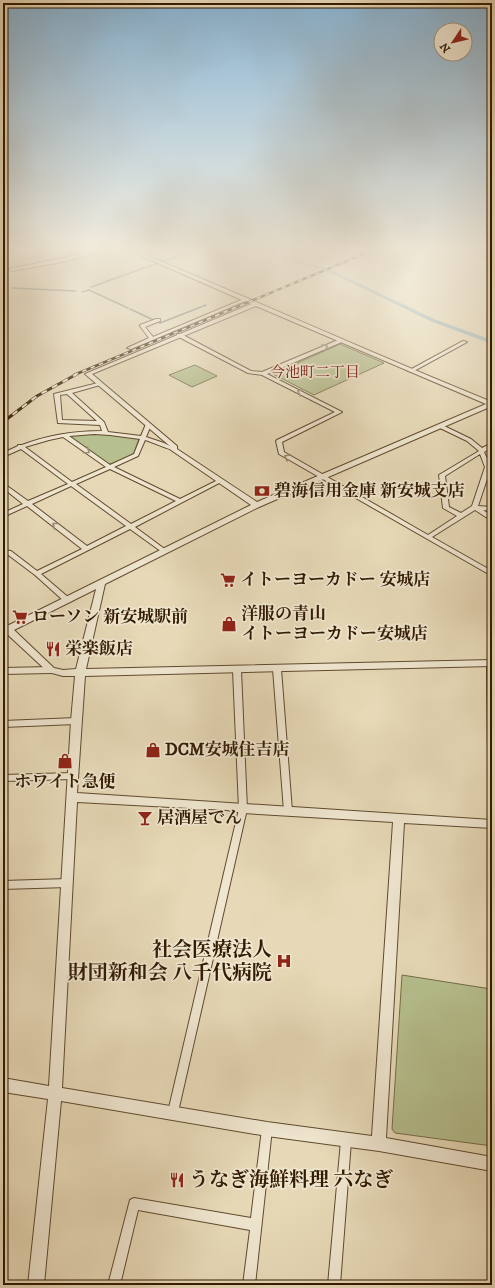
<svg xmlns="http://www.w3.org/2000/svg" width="495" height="1288" font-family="'IM FELL DW Pica','Noto Serif JP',serif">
<rect width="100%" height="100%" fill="#e7d9b7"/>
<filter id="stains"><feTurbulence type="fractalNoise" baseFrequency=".005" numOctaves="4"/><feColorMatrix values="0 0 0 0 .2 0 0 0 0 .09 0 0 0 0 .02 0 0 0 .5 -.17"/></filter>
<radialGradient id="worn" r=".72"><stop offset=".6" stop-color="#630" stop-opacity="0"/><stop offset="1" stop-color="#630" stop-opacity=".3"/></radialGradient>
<path fill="#b6bf8e" stroke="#746d48" d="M 340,344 L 384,363 L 314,395 L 273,374 Z
M 195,365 L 217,376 L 192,387 L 169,375 Z
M 98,433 L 137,438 L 139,439 L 133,455 L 111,464 L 108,464 L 69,437 L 71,435 Z
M 402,975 L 491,989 L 492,1146 L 395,1133 L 392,1129 Z"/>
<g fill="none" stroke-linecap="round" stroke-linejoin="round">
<path stroke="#717970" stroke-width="1.5" d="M 91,287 L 195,250
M 12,288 L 76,291
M 82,292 L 89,290 L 128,308
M 130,309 L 160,323 L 206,305"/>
<path fill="#9bb7b9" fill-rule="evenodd" d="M 256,250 L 263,250 L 329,269 L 434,319 L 492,340 L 492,344 L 430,321 L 325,270 Z"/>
<path stroke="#c3b393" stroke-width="5.5" stroke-dasharray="5.5 3" stroke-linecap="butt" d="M 3,270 L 12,269"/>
<g stroke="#604a2f" stroke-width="2">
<path id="minor" d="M 465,250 L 471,250 L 492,257 L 492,259 Z
M 246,298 L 250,299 L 131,349 L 127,348 L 149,338 L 140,326 L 140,325 L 156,319 L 160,319 L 160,321 L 145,327 L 153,337 Z
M 177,334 L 181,334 L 251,371 L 262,372 L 338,340 L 342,340 L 342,342 L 267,374 L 342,412 L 282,442 L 284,452 L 428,535 L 457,516 L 443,508 L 439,475 L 479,451 L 467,441 L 438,427 L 438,425 L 442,425 L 471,439 L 482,448 L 492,443 L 492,447 L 484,452 L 491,467 L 478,506 L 492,507 L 492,511 L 483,510 L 492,516 L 492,521 L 475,510 L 432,537 L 492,571 L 492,576 L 279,454 L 276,441 L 277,440 L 335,412 L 262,375 L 248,373 L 177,336 ZM 480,454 L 485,467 L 472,506 L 461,513 L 449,507 L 445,476 Z
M 463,341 L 467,342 L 412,372 L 408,371 Z
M 98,383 L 100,384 L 100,385 L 72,393 L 104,422 L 108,432 L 141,436 L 146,424 L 150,424 L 151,425 L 146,437 L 164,443 L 176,449 L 175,450 C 168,450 153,442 145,440 L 138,456 L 114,467 L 180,499 L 220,479 L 223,481 L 135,527 L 166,550 L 167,551 L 166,552 L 162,552 L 130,529 L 41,574 L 69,598 L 70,600 L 69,602 L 65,602 L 35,575 L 7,554 L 3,554 L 3,550 L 11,551 L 37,571 L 82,549 L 27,506 L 3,517 L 3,513 L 23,504 L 3,488 L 3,483 L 28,501 L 68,484 L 21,449 L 3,457 L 3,453 L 18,446 L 18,445 L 22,445 C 48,435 75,431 102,431 L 100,425 L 58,423 L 54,394 ZM 67,394 L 97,421 L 62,420 L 60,395 ZM 94,434 L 110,435 L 140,439 L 134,454 L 110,465 L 69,436 ZM 63,437 L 106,467 L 72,482 L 25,447 L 49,440 ZM 110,469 L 176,501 L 131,524 L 76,484 ZM 71,486 L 126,526 L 87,546 L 32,504 Z
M 488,661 L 492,661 L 492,754 L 489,753 L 488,751 L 487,663 Z
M 277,666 L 281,669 L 292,811 L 291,813 L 288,814 L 285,813 L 284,811 L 273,669 Z
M 51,667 L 55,670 L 51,673 L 3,674 L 3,668 Z
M 237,667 L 241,670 L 247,809 L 178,1112 L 177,1116 L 173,1117 L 169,1116 L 168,1112 L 239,809 L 233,670 Z
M 76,718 L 79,719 L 80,721 L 79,723 L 76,724 L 3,727 L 3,721 Z
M 73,773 L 76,774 L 77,776 L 76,778 L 73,779 L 3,781 L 3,775 Z
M 68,879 L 71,880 L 72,883 L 71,886 L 68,887 L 3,889 L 3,881 Z
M 267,1124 L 271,1125 L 272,1129 L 255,1285 L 243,1285 L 250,1230 L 138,1210 L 120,1285 L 108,1285 L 130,1200 L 134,1198 L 251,1218 L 262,1129 L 263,1125 Z
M 346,1136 L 350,1137 L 351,1141 L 340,1285 L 328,1285 L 341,1141 L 342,1137 Z"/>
</g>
<g stroke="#604a2f" stroke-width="2">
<path id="tertiary" d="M 100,250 L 108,250 L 62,262 L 12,271 L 9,269 Z
M 128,250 L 134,250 C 254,300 371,353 492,402 L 492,406 L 259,507 L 105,584 L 86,669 L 492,660 L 492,666 L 85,676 L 77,793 L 492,820 L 492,828 L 404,823 L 386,1138 L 492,1157 L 492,1171 L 379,1151 L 267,1136 L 61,1101 L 44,1285 L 28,1285 L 48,1099 L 3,1092 L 3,1078 L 49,1086 L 71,721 L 75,676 L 63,676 L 48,672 L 7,634 L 3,635 L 3,623 L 9,625 L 251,505 L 171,450 L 170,449 L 171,447 L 85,374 L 251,304 ZM 256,306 L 486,404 L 257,502 L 177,449 L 177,446 L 92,374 ZM 96,589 L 76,669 L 63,670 L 54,668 L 14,630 ZM 77,802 L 227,810 L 243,813 L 393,822 L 372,1136 L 267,1122 L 62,1088 Z"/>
</g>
<use href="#minor" fill="#efe6d0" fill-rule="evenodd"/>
<use href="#tertiary" fill="#efe6d0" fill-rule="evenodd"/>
<g stroke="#331b02" stroke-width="2.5">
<path id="rail-far1" d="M 3,285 L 7,250
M 74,375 L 373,250"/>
</g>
<g stroke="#331b02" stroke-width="3">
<path id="rail" d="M 3,422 L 37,396 L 77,374"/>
</g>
<use href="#rail-far1" stroke="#efe6d0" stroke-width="1.5" stroke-dasharray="4.5" stroke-linecap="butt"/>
<use href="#rail" stroke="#efe6d0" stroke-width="2" stroke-dasharray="6" stroke-linecap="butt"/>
</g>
<defs><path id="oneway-chevron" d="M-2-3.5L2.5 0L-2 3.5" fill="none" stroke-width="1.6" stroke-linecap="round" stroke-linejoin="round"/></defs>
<g stroke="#9a8b73">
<use href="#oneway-chevron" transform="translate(325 347) rotate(-23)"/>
<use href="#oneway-chevron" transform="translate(300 392) rotate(-154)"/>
<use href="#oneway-chevron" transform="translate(87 451) rotate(35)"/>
<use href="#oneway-chevron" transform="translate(287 457) rotate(-151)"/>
<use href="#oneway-chevron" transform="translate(55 525) rotate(-142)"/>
</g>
<linearGradient id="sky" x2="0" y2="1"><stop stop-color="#89b5d5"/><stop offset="0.58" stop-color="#f4eedf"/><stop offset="1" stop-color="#f4eedf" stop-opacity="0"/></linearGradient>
<rect width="495" height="430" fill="url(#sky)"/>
<defs>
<g id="bank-bare" transform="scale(1.2)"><path d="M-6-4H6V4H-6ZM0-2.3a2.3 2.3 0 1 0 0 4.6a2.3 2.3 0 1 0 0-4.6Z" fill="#8f2418" stroke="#efe6d0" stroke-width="2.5" paint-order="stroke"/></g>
<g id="supermarket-bare" transform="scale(1.2)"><path d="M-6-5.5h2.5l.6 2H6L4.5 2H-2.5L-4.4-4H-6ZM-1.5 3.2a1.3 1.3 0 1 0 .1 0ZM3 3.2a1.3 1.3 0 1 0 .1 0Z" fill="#8f2418" stroke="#efe6d0" stroke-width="2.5" paint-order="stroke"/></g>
<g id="shop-bare" transform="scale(1.2)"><path d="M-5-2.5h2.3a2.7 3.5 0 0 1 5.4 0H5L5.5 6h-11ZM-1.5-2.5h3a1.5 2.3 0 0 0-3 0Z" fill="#8f2418" stroke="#efe6d0" stroke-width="2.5" paint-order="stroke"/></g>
<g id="restaurant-bare" transform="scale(1.2)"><path d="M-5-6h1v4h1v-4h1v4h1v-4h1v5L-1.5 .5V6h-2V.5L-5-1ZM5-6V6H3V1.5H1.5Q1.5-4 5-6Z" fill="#8f2418" stroke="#efe6d0" stroke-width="2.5" paint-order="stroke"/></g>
<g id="bar-bare" transform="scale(1.2)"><path d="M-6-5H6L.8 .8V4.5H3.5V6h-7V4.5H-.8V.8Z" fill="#8f2418" stroke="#efe6d0" stroke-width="2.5" paint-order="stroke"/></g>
<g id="hospital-bare" transform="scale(1.2)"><path d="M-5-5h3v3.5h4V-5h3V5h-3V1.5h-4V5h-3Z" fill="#8f2418" stroke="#efe6d0" stroke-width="2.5" paint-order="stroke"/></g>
</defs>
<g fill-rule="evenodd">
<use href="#bank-bare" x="262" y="491"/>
<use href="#supermarket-bare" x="228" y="580"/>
<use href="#supermarket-bare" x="20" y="617"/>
<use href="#shop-bare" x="229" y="624"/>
<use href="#restaurant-bare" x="53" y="649"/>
<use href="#shop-bare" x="153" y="750"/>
<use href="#shop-bare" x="65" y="761"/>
<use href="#bar-bare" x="145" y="818"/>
<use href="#hospital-bare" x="284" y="961"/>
<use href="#restaurant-bare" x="177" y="1180"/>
</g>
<g text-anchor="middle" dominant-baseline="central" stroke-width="3.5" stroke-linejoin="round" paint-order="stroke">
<g font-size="15" fill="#7a1f14" stroke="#efe6d0">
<text x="315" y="372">今池町二丁目</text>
</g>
<g font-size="17" font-weight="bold" fill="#331b02" stroke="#efe6d0" text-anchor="start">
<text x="274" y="491">碧海信用金庫 新安城支店</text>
<text x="240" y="580">イトーヨーカドー 安城店</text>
<text x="241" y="614">洋服の青山<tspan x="241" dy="20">イトーヨーカドー安城店</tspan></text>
<text x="32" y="617">ローソン 新安城駅前</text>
<text x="65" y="649">栄楽飯店</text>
<text x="165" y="750">DCM安城住吉店</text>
<text x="65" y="782" text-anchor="middle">ホワイト急便</text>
<text x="157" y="818">居酒屋でん</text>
</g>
<g font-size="20" font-weight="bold" fill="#331b02" stroke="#efe6d0" text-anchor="end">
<text x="272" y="950">社会医療法人<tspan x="272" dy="23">財団新和会 八千代病院</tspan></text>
<text x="189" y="1180" text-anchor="start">うなぎ海鮮料理 六なぎ</text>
</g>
</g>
<rect width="495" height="1288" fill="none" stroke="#e7d9b7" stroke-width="16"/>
<rect x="4" y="4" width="487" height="1280" fill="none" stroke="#331b02" stroke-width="2"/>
<rect x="8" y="8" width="479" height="1272" fill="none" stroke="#331b02"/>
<g transform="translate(453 42) rotate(235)"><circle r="19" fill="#efe6d0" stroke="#a4957e"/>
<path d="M0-3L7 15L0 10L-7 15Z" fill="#8f2418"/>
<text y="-6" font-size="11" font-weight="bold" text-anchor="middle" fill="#331b02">N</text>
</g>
<rect width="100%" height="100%" filter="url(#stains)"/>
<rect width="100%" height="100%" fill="url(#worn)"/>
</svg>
